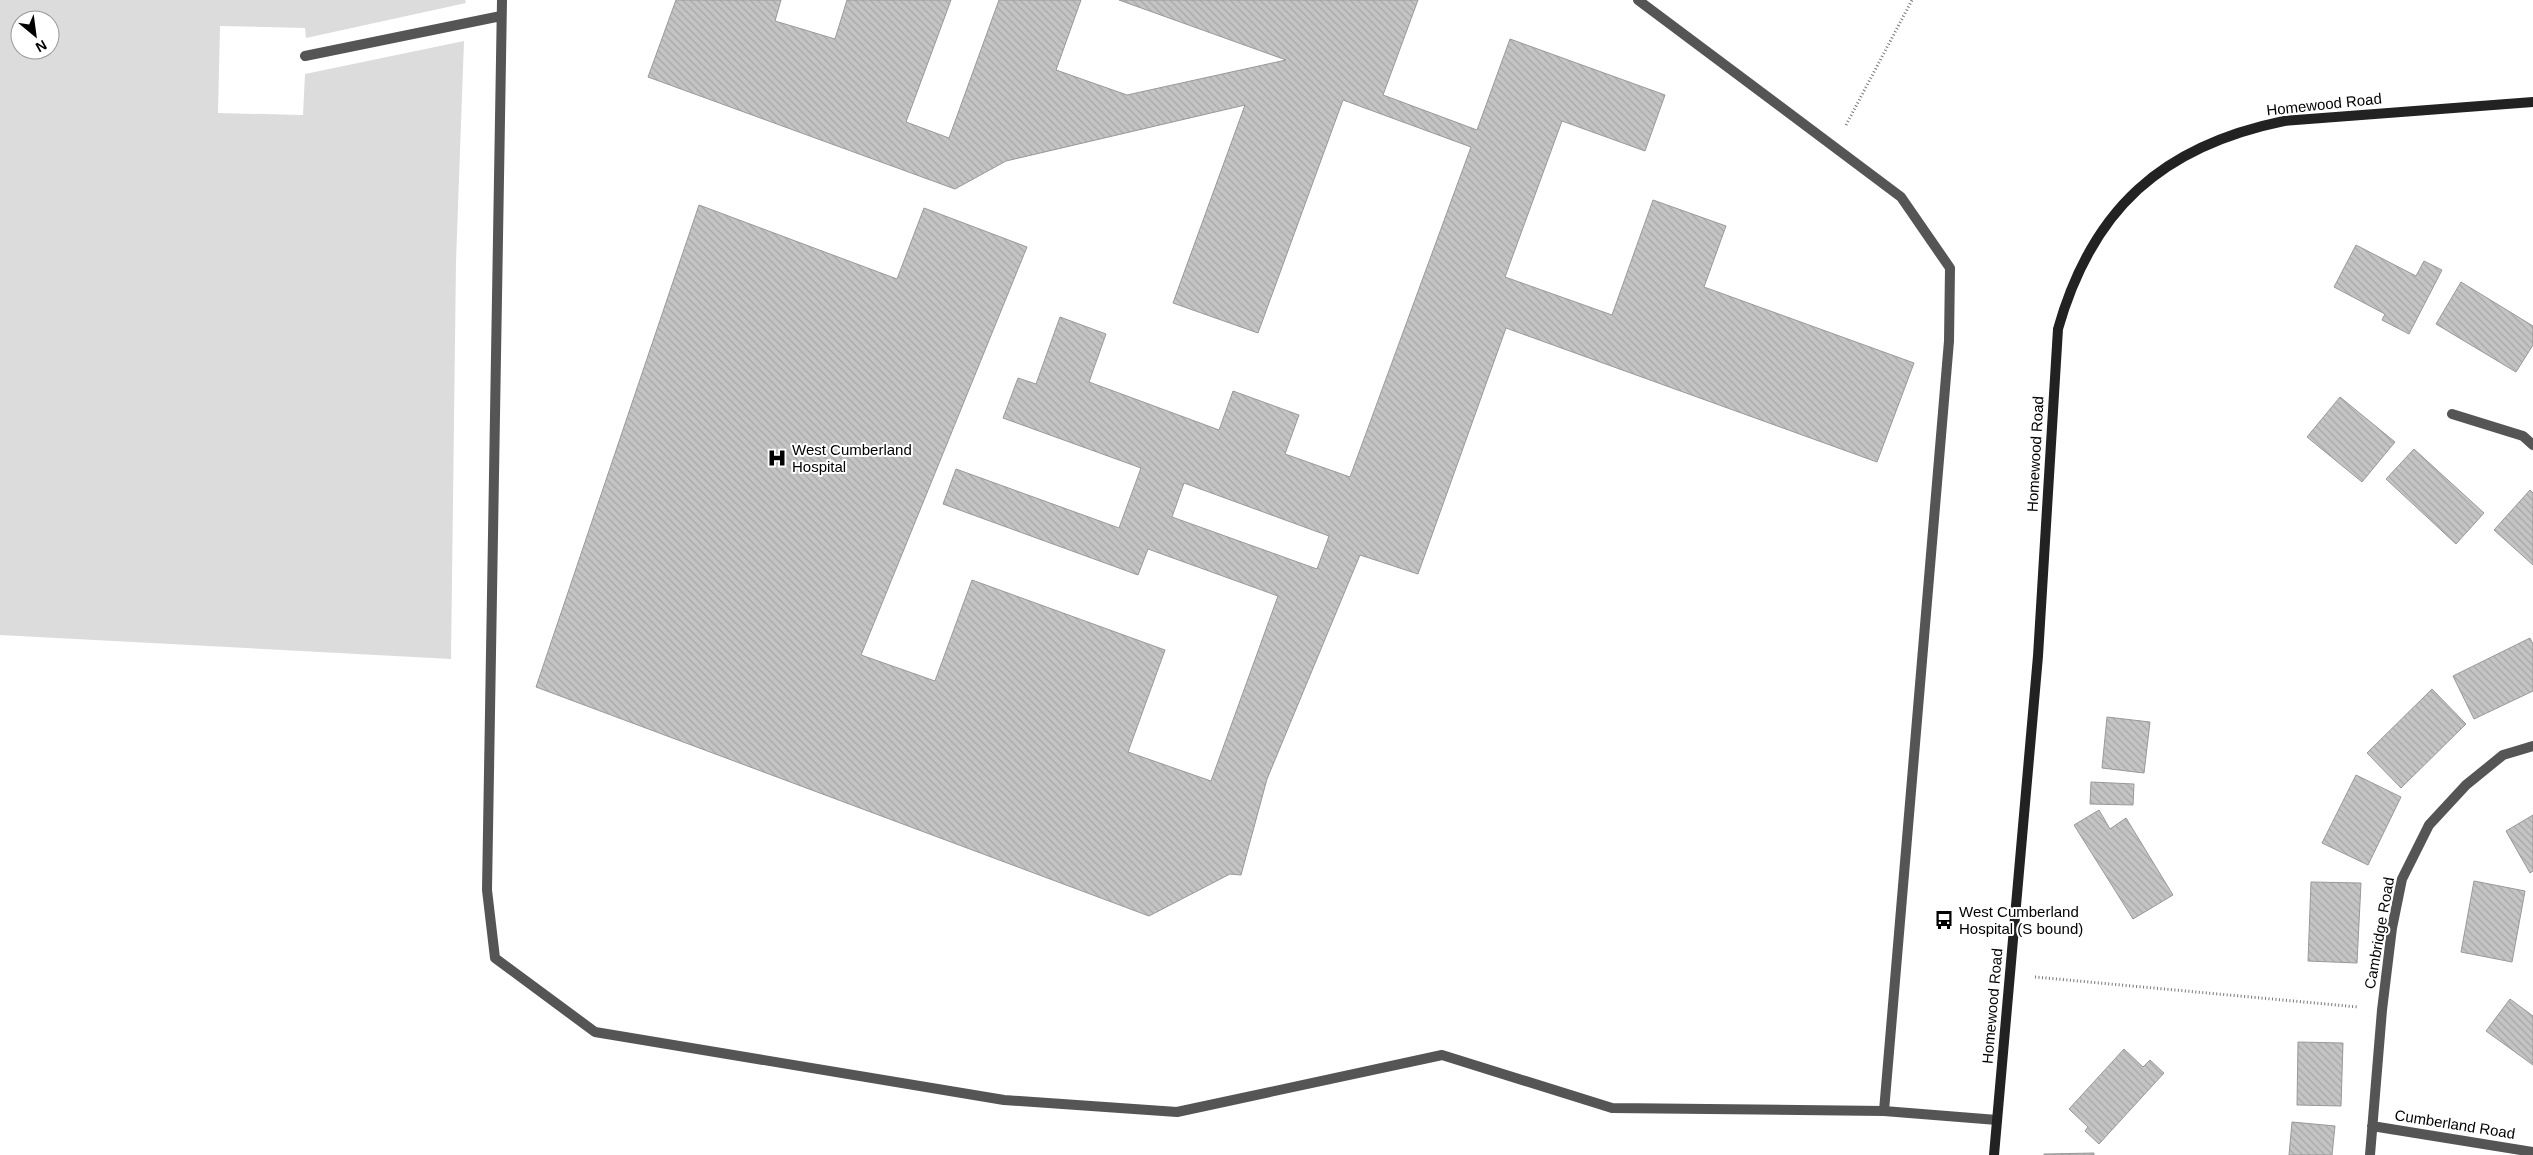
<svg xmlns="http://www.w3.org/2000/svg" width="2533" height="1155" font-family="Helvetica,sans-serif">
<defs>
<pattern id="building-back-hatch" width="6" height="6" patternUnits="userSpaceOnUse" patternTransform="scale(1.25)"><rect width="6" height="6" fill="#c4c4c4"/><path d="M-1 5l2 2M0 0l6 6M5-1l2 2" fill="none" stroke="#a7a7a7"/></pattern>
</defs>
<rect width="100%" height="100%" fill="#fff"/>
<path fill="#dcdcdc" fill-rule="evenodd" d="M 0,0 L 465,0 L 466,3 L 306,38 L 305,28 L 220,26 L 218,113 L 303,115 L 305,74 L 464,41 L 456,262 L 451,659 L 0,635 ZM 20,20 L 50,20 L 50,50 L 20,50 Z"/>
<path fill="url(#building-back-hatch)" stroke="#999" fill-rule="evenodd" d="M 676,0 L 781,0 L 775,21 L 835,39 L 847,0 L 951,0 L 906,122 L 949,138 L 999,0 L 1081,0 L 1056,70 L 1127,95 L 1286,60 L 1119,0 L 1418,0 L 1383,95 L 1477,130 L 1510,39 L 1665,95 L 1645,151 L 1562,121 L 1505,277 L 1612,315 L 1653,200 L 1726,226 L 1704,287 L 1914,363 L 1877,462 L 1506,328 L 1418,574 L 1360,555 L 1267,779 L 1241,875 L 1230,874 L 1149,916 L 536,687 L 699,205 L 897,279 L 924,208 L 1027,247 L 861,655 L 935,681 L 972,580 L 1165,650 L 1128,752 L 1211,781 L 1278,596 L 1148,549 L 1138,575 L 943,504 L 956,469 L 1119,528 L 1141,468 L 1003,418 L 1018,378 L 1036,384 L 1060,317 L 1106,334 L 1089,382 L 1219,430 L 1233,391 L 1299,415 L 1285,454 L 1350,477 L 1471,147 L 1343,100 L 1258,333 L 1173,303 L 1245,105 L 1006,161 L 955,189 L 648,77 ZM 1184,483 L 1329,536 L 1317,569 L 1172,517 Z
M 2356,245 L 2416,276 L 2424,261 L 2442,270 L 2409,334 L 2382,320 L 2385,314 L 2334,287 Z
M 2461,282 L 2533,326 L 2533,345 L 2516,372 L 2436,324 Z
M 2340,397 L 2395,442 L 2362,482 L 2307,437 Z
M 2414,449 L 2484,513 L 2456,544 L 2386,479 Z
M 2530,490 L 2533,493 L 2533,565 L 2494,530 Z
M 2530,638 L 2533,644 L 2533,691 L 2474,719 L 2453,676 Z
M 2432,689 L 2466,724 L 2401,788 L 2367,753 Z
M 2107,717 L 2150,722 L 2144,773 L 2102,768 Z
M 2356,775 L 2401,797 L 2368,865 L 2322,843 Z
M 2091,782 L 2134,784 L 2133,805 L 2090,804 Z
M 2099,810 L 2110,829 L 2126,818 L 2173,895 L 2133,919 L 2074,825 Z
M 2533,815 L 2533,871 L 2530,873 L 2506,831 Z
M 2474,881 L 2525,891 L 2512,962 L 2461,952 Z
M 2311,882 L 2361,883 L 2357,963 L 2308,961 Z
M 2510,999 L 2533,1016 L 2533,1065 L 2486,1031 Z
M 2298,1042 L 2343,1043 L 2341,1106 L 2297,1105 Z
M 2124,1049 L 2143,1067 L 2150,1060 L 2164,1073 L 2099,1144 L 2085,1131 L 2088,1127 L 2069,1109 Z
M 2292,1122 L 2335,1126 L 2332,1155 L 2289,1155 Z
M 2094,1153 L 2094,1155 L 2044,1155 L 2044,1154 Z"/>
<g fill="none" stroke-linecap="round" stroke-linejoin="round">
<path stroke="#777" stroke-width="3" stroke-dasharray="1 2.5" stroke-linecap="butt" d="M 1846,125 L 1912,0
M 2035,977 L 2358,1007"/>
<path stroke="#555" stroke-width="10" d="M 502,0 L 487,890 L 495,958 L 595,1032 L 1004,1100 L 1177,1112 L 1442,1055 L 1612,1108 L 1884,1111 L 1949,341 L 1950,268 L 1901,197 L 1638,0
M 305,56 L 501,16
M 1884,1111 L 1997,1120"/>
<path stroke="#555" stroke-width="10" d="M 2452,414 L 2523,436 L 2533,445
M 2372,1126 L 2533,1152
M 2370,1155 L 2382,1010 L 2392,928 L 2402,879 L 2429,825 L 2466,785 L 2503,755 L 2533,746"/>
<path stroke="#222" stroke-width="10" d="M 1994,1155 L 2038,656 L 2058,329 C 2092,209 2162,146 2284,121 L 2533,102"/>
</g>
<defs>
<g id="hospital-bare" transform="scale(1.5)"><path d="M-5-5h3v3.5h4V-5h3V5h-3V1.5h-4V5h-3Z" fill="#000" stroke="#fff" stroke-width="2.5" paint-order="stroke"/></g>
<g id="bus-bare" transform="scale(1.5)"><path d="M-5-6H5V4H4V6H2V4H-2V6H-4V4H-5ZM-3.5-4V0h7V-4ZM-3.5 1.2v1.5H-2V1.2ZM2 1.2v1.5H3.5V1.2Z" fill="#000" stroke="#fff" stroke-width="2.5" paint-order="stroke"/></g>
</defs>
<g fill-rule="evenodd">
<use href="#hospital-bare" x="777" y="458"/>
<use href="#bus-bare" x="1944" y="920"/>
</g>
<g text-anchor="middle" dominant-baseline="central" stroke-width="4" stroke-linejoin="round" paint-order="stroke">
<g font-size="15" fill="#000" stroke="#fff">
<text transform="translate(2324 104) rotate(-6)">Homewood Road</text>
<text transform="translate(2035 454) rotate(-87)">Homewood Road</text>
<text transform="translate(2379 933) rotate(-80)">Cambridge Road</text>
<text transform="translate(1992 1006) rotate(-85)">Homewood Road</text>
<text transform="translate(2455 1124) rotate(9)">Cumberland Road</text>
</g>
<g font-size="15" fill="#000" stroke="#fff" text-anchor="start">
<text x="792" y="449">West Cumberland<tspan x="792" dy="17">Hospital</tspan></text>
<text x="1959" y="911">West Cumberland<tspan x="1959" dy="17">Hospital (S bound)</tspan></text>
</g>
</g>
<g transform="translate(35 35) rotate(151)"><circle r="24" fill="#ffffff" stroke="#999999"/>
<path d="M0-4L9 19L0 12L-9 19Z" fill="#000000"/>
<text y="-8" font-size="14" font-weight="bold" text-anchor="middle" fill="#000000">N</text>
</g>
</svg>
